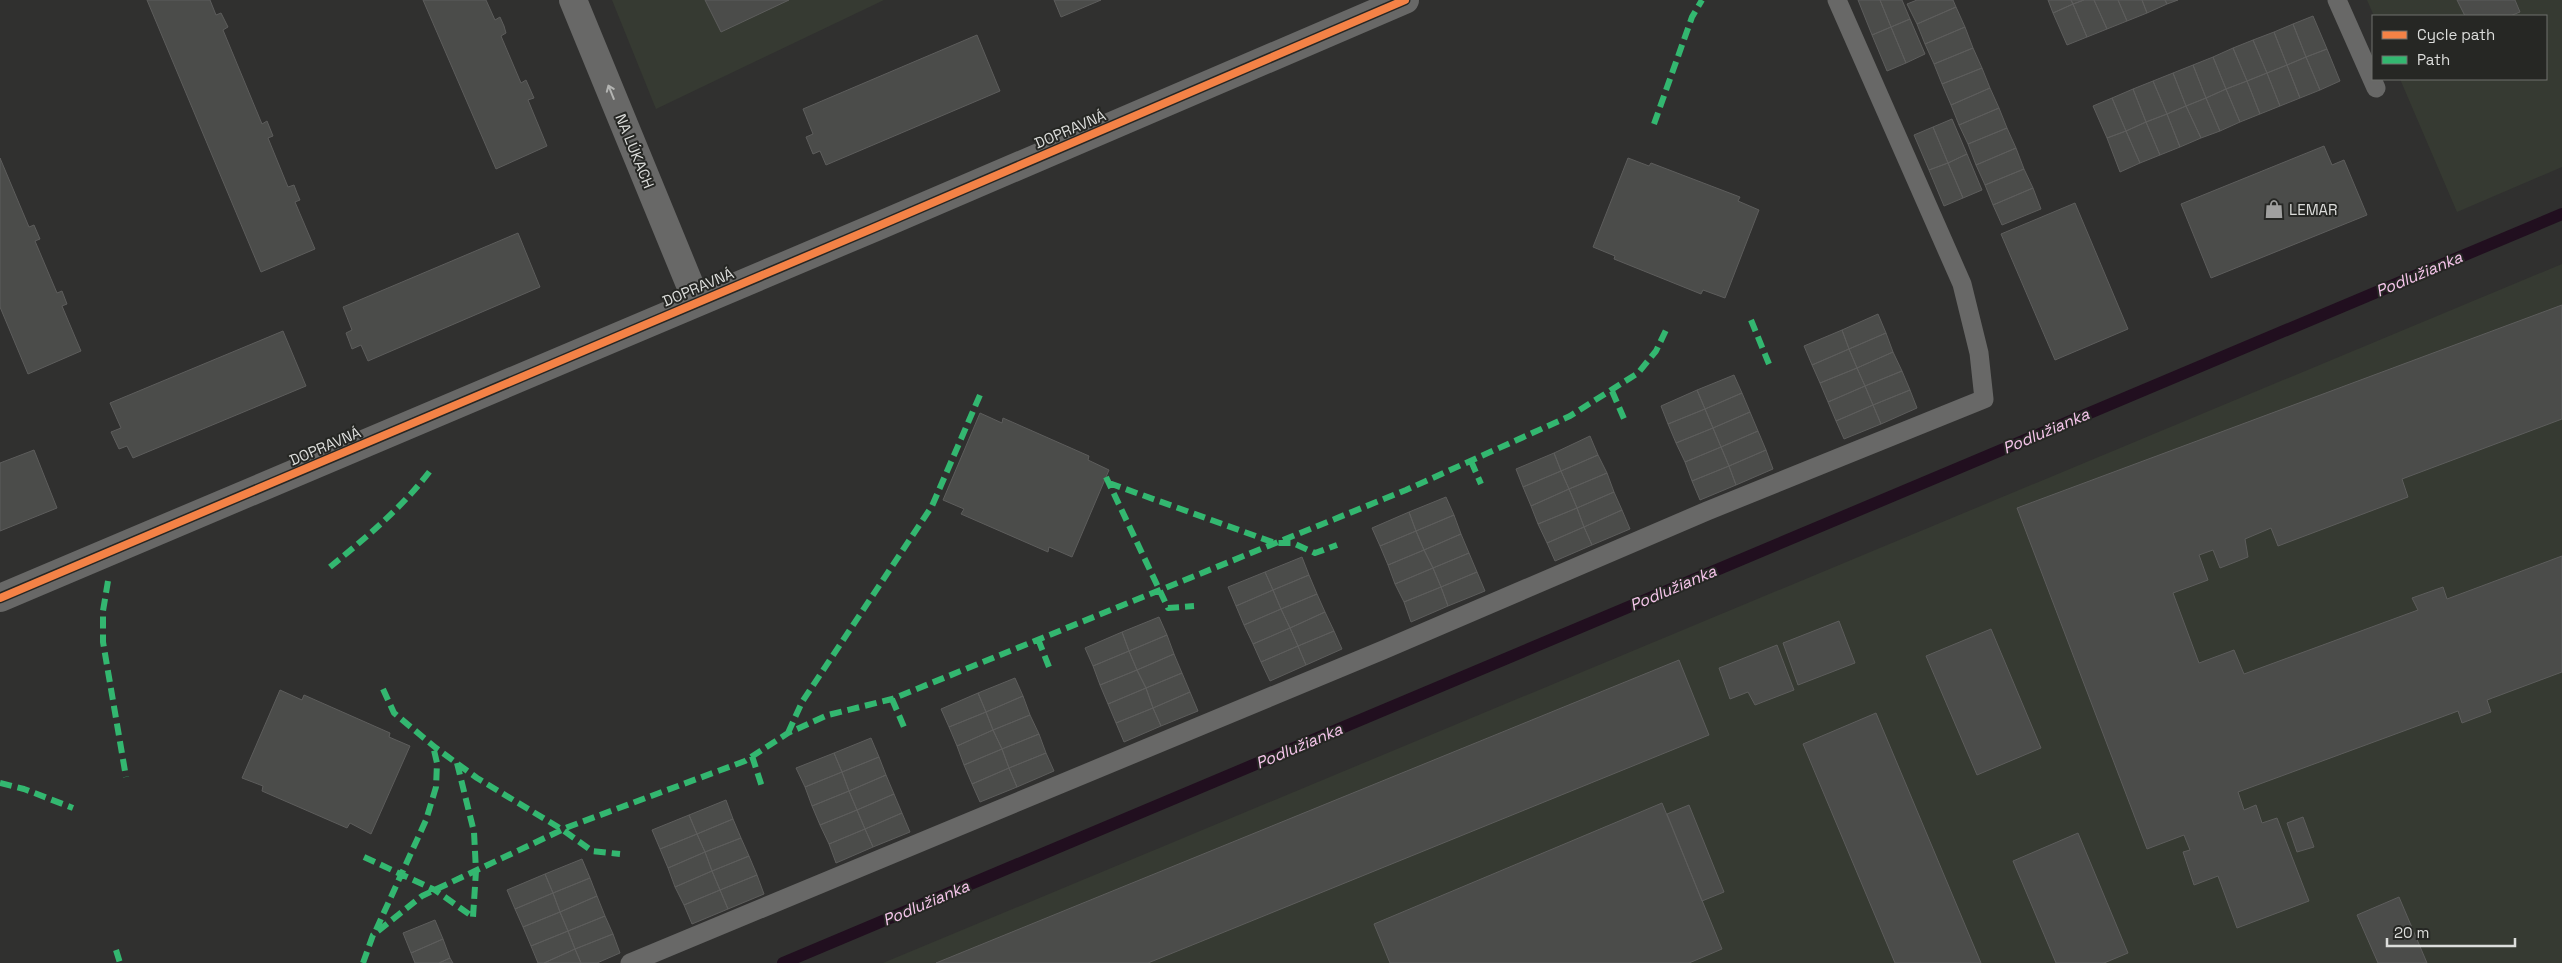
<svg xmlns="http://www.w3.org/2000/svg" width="2562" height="963" font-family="'Space Grotesk',sans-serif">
<rect width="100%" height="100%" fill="#30302f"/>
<path fill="#363a32" d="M 612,0 L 884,0 L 656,109 Z
M 2367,0 L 2562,0 L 2562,167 L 2457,212 L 2400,79 L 2546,79 L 2546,16 L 2374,16 Z
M 2562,264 L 2562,963 L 883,963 Z"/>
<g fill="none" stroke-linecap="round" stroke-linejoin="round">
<path stroke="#210f1f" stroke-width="12" d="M 783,963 L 2562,214"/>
</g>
<path fill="#4b4c4a" stroke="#5d5d5c" d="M 147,0 L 210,0 L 216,15 L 221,13 L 228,27 L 223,30 L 262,124 L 267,121 L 273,136 L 268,138 L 288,187 L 294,185 L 297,193 L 300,200 L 295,202 L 315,249 L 261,272 Z
M 423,0 L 486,0 L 495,20 L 500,17 L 504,26 L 506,33 L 501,36 L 521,83 L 526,80 L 534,98 L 528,100 L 547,146 L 496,169 Z
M 705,0 L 789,0 L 721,32 Z
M 1054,0 L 1101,0 L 1061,17 Z
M 1858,0 L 1880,0 L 1891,27 L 1872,35 Z
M 1880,0 L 1902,0 L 1910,19 L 1891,27 Z
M 1917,0 L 1953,0 L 1956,7 L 1917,24 L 1907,4 Z
M 2048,0 L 2071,0 L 2073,4 L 2053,13 Z
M 2071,0 L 2084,0 L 2073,4 Z
M 2084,0 L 2094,0 L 2107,29 L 2087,37 L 2073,4 Z
M 2094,0 L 2118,0 L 2127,21 L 2107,29 Z
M 2118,0 L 2142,0 L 2147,13 L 2127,21 Z
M 2142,0 L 2165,0 L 2167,4 L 2147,13 Z
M 2165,0 L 2178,0 L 2167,4 Z
M 2457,0 L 2515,0 L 2520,12 L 2510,16 L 2465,16 Z
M 2073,4 L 2087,37 L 2067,45 L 2053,13 Z
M 1956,7 L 1965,27 L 1925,44 L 1917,24 Z
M 2313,16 L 2327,49 L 2306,57 L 2293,24 Z
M 1910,19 L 1925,54 L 1906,63 L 1891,27 Z
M 2293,24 L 2306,57 L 2287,65 L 2274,32 Z
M 1891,27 L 1906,63 L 1887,71 L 1872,35 Z
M 1965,27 L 1973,48 L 1934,64 L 1925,44 Z
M 2274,32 L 2287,65 L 2267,73 L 2253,40 Z
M 977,35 L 1000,91 L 826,165 L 820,151 L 813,154 L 806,137 L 813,134 L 803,109 Z
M 2253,40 L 2267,73 L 2247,81 L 2233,48 Z
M 1973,48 L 1982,68 L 1942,84 L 1934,64 Z
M 2233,48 L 2247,81 L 2226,89 L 2213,57 Z
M 2327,49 L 2340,81 L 2320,90 L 2306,57 Z
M 2213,57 L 2226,89 L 2206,98 L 2193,65 Z
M 2306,57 L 2320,90 L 2300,98 L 2287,65 Z
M 2193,65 L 2206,98 L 2186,106 L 2173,73 Z
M 2287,65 L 2300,98 L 2280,106 L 2267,73 Z
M 1982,68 L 1990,88 L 1951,105 L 1942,84 Z
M 2173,73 L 2186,106 L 2167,114 L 2153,81 Z
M 2267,73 L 2280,106 L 2260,114 L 2247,81 Z
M 2153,81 L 2167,114 L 2146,122 L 2133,89 Z
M 2247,81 L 2260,114 L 2240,122 L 2226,89 Z
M 1990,88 L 1999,108 L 1959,125 L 1951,105 Z
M 2133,89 L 2146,122 L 2126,131 L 2112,98 Z
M 2226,89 L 2240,122 L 2220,131 L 2206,98 Z
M 2112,98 L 2126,131 L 2107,138 L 2093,106 Z
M 2206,98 L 2220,131 L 2201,138 L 2186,106 Z
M 2186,106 L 2201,138 L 2180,147 L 2167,114 Z
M 1999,108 L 2007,128 L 1968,144 L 1959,125 Z
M 2167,114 L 2180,147 L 2160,155 L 2146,122 Z
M 1952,119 L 1967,154 L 1948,163 L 1933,127 Z
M 2146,122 L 2160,155 L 2140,163 L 2126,131 Z
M 1933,127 L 1948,163 L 1929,170 L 1914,135 Z
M 2007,128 L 2016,148 L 1976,165 L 1968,144 Z
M 2126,131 L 2140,163 L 2120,172 L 2107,138 Z
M 2324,146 L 2332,165 L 2344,160 L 2367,215 L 2211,278 L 2181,204 Z
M 2016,148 L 2024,169 L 1985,185 L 1976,165 Z
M 1967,154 L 1982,190 L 1963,198 L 1948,163 Z
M 0,158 L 29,227 L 34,225 L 40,239 L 35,241 L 57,293 L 62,291 L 67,304 L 62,306 L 81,351 L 28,374 L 0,307 Z
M 1628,158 L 1649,166 L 1651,163 L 1740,197 L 1738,201 L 1759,210 L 1725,298 L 1703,290 L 1701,294 L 1614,259 L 1615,256 L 1593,247 Z
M 1948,163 L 1963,198 L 1944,206 L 1929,170 Z
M 2024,169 L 2033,188 L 1993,205 L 1985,185 Z
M 2033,188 L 2041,209 L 2002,225 L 1993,205 Z
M 2075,203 L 2128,329 L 2055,360 L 2001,234 Z
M 518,233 L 540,287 L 368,361 L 361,345 L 352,349 L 346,333 L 352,330 L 343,307 Z
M 2562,305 L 2562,419 L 2402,479 L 2408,497 L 2278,546 L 2271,528 L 2245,539 L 2248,557 L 2220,568 L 2213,550 L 2199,555 L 2208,580 L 2173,593 L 2199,663 L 2234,650 L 2244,674 L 2418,610 L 2412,598 L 2443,587 L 2447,599 L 2562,556 L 2562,672 L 2487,700 L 2491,712 L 2462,723 L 2458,711 L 2238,792 L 2244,810 L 2256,805 L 2262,823 L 2277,818 L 2309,901 L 2237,928 L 2218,876 L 2194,885 L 2183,852 L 2190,850 L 2184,835 L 2147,849 L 2017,508 Z
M 1878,314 L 1886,333 L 1849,349 L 1842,330 Z
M 1842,330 L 1849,349 L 1812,365 L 1804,346 Z
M 283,331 L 306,386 L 133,458 L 127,446 L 119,449 L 111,432 L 121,428 L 110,403 Z
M 1886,333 L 1893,352 L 1857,368 L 1849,349 Z
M 1849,349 L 1857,368 L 1820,383 L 1812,365 Z
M 1893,352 L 1902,371 L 1865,386 L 1857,368 Z
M 1857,368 L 1865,386 L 1828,402 L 1820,383 Z
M 1902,371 L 1910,390 L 1873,405 L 1865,386 Z
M 1734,375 L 1742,393 L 1705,409 L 1697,390 Z
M 1865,386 L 1873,405 L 1836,421 L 1828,402 Z
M 1697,390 L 1705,409 L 1668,424 L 1661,406 Z
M 1910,390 L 1917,408 L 1881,424 L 1873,405 Z
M 1742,393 L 1750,412 L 1713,428 L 1705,409 Z
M 1873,405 L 1881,424 L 1844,439 L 1836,421 Z
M 1705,409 L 1713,428 L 1676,443 L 1668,424 Z
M 1750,412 L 1758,431 L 1721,447 L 1713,428 Z
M 980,413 L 1002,423 L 1003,418 L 1089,456 L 1088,460 L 1109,470 L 1072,557 L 1049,547 L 1048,552 L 961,514 L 964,509 L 943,500 Z
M 1713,428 L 1721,447 L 1685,462 L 1676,443 Z
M 1758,431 L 1766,450 L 1729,466 L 1721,447 Z
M 1590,436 L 1598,455 L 1561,471 L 1554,453 Z
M 1721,447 L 1729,466 L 1692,481 L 1685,462 Z
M 34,450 L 57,508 L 0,531 L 0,463 Z
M 1766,450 L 1773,469 L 1736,485 L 1729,466 Z
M 1554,453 L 1561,471 L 1523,487 L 1516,469 Z
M 1598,455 L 1607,473 L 1569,489 L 1561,471 Z
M 1729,466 L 1736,485 L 1700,500 L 1692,481 Z
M 1561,471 L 1569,489 L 1531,506 L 1523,487 Z
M 1607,473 L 1614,492 L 1577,508 L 1569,489 Z
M 1569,489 L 1577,508 L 1538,524 L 1531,506 Z
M 1614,492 L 1622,510 L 1584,527 L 1577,508 Z
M 1446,497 L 1454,515 L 1416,531 L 1409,512 Z
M 1577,508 L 1584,527 L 1547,543 L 1538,524 Z
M 1622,510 L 1630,529 L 1592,545 L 1584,527 Z
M 1409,512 L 1416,531 L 1380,546 L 1372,528 Z
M 1454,515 L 1461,534 L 1424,550 L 1416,531 Z
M 1584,527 L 1592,545 L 1555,561 L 1547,543 Z
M 1416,531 L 1424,550 L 1388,565 L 1380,546 Z
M 1461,534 L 1469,553 L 1433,568 L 1424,550 Z
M 1424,550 L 1433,568 L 1395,584 L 1388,565 Z
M 1469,553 L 1477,572 L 1441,587 L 1433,568 Z
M 1302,557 L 1309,575 L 1273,590 L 1265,572 Z
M 1433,568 L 1441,587 L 1404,602 L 1395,584 Z
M 1265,572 L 1273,590 L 1236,606 L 1228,587 Z
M 1477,572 L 1485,591 L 1448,606 L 1441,587 Z
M 1309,575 L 1317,594 L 1281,609 L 1273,590 Z
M 1441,587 L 1448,606 L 1411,622 L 1404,602 Z
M 1273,590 L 1281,609 L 1244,625 L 1236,606 Z
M 1317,594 L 1325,612 L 1290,628 L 1281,609 Z
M 1281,609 L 1290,628 L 1253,644 L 1244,625 Z
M 1325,612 L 1334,631 L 1298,646 L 1290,628 Z
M 1159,617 L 1167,635 L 1129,651 L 1122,632 Z
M 1839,621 L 1855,663 L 1798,685 L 1783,643 Z
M 1290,628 L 1298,646 L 1261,662 L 1253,644 Z
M 1991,629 L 2041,748 L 1977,775 L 1926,656 Z
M 1334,631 L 1342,649 L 1306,665 L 1298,646 Z
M 1122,632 L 1129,651 L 1093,666 L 1085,648 Z
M 1167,635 L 1174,654 L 1137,670 L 1129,651 Z
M 1777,645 L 1794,690 L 1755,705 L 1748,692 L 1730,699 L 1719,668 Z
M 1298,646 L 1306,665 L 1270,681 L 1261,662 Z
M 1129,651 L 1137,670 L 1100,685 L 1093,666 Z
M 1174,654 L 1182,673 L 1146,688 L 1137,670 Z
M 1679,660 L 1709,735 L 1148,963 L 936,963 Z
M 1137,670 L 1146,688 L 1108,704 L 1100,685 Z
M 1182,673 L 1190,692 L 1153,708 L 1146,688 Z
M 1015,678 L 1023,696 L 986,712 L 978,693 Z
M 1146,688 L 1153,708 L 1116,723 L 1108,704 Z
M 280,690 L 302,700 L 304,695 L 390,733 L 389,737 L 410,746 L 371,834 L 350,823 L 347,828 L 262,791 L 263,786 L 242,778 Z
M 1190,692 L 1198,711 L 1161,726 L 1153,708 Z
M 978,693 L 986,712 L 949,727 L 941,709 Z
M 1023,696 L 1030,715 L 993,730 L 986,712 Z
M 1153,708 L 1161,726 L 1124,742 L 1116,723 Z
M 986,712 L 993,730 L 957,746 L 949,727 Z
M 1876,713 L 1981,963 L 1895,963 L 1803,744 Z
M 1030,715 L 1039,734 L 1002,749 L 993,730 Z
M 993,730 L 1002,749 L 964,765 L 957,746 Z
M 1039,734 L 1046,753 L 1009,768 L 1002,749 Z
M 871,738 L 879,757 L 842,772 L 834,753 Z
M 1002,749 L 1009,768 L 972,784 L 964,765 Z
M 834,753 L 842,772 L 805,787 L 796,768 Z
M 1046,753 L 1054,771 L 1017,787 L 1009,768 Z
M 879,757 L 886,775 L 849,791 L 842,772 Z
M 1009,768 L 1017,787 L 980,802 L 972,784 Z
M 842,772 L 849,791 L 812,806 L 805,787 Z
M 886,775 L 894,794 L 857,810 L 849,791 Z
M 849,791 L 857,810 L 820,825 L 812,806 Z
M 894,794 L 902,813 L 865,829 L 857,810 Z
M 726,800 L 733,819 L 697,834 L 689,815 Z
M 1662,803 L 1722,949 L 1689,963 L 1390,963 L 1374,924 Z
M 1689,805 L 1724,892 L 1702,901 L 1667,814 Z
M 857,810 L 865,829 L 829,844 L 820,825 Z
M 902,813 L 910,832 L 873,847 L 865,829 Z
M 689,815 L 697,834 L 660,849 L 652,830 Z
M 2303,817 L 2314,847 L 2297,852 L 2287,823 Z
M 733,819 L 741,838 L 705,852 L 697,834 Z
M 865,829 L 873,847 L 836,863 L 829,844 Z
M 2078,833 L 2128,953 L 2104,963 L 2056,963 L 2013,861 Z
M 697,834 L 705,852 L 668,868 L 660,849 Z
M 741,838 L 749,856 L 712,871 L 705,852 Z
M 705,852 L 712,871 L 675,887 L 668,868 Z
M 749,856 L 757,875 L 720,890 L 712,871 Z
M 582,859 L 590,878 L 553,893 L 545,874 Z
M 712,871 L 720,890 L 684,905 L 675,887 Z
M 545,874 L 553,893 L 515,909 L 507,890 Z
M 757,875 L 764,894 L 728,909 L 720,890 Z
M 590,878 L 597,896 L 560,912 L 553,893 Z
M 720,890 L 728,909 L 692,924 L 684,905 Z
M 553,893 L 560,912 L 523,927 L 515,909 Z
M 597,896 L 605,916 L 568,931 L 560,912 Z
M 2399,897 L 2427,963 L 2378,963 L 2357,915 Z
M 560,912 L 568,931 L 531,946 L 523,927 Z
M 605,916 L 613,934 L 575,949 L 568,931 Z
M 435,920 L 443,939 L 411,953 L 403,933 Z
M 568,931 L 575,949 L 544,963 L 538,963 L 531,946 Z
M 613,934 L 620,953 L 597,963 L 581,963 L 575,949 Z
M 443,939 L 450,958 L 439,963 L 415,963 L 411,953 Z
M 575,949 L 581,963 L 544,963 Z
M 450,958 L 453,963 L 439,963 Z"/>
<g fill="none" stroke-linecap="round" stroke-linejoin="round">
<path stroke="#686867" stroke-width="19" d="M 2337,0 L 2376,88
M 630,963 L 1383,650 L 1707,511 L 1984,399 L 1979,353 L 1962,284 L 1837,0"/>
<path stroke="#686867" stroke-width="28" d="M 573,0 L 697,302
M 0,598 L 876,227 L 1405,0"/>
<path stroke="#33b770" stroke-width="6" stroke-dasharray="12 6" stroke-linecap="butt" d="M 1654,124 L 1692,17 L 1702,0
M 1751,320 L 1769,364
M 1612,391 L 1625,421
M 1471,461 L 1481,484
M 1106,477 L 1168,608 L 1194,606
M 1109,483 L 1275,543 L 1293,543 L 1315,553 L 1337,545
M 330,567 C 368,536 404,506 433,467
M 108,581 L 103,611 L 103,642 L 126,777
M 1038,639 L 1049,667
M 383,689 L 394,713 L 436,748 L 477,778 L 563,830 L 592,851 L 620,854
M 892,699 L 904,727
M 788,733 L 802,702 L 932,506 L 980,395
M 752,756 L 763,790
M 457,763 L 474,832 L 476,871 L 473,917
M 0,783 L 24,789 L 73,808
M 364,857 L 435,890 L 473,917
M 376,930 L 426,820 L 436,787 L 437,763 L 433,746
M 116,950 L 120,963
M 363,963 L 373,935 L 422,896 L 568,827 L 745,761 L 788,733 L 828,715 L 892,699 L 1406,490 L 1570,416 L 1638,373 L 1656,351 L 1667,328"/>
<g stroke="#262724" stroke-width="11">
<path id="cycleway" d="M 0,598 L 876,227 L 1405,0"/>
</g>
<use href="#cycleway" stroke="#f48246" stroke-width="8"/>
</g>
<defs><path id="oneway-shaft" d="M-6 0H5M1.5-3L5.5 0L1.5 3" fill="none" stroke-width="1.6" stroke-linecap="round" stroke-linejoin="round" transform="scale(1.25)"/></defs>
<use stroke="#b3b4b2" href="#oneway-shaft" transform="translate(611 92) rotate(-112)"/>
<defs>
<g id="shop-bare" transform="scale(1.5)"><path d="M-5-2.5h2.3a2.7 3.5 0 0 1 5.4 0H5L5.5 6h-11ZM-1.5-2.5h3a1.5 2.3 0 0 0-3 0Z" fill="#a0a09f" stroke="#262724" stroke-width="2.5" paint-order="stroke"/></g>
</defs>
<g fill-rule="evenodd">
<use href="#shop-bare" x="2274" y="209"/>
</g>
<g text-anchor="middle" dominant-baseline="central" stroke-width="4" stroke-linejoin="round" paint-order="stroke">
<g font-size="15" fill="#dcdddb" stroke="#262724">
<text transform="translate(1070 129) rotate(-23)">DOPRAVNÁ</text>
<text transform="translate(635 151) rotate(68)">NA LÚKACH</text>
<text transform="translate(698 287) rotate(-23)">DOPRAVNÁ</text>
<text transform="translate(325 446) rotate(-23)">DOPRAVNÁ</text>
</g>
<g font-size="15" fill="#dcdddb" stroke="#262724" text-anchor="start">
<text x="2289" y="209">LEMAR</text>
</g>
<g font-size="16" font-style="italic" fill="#f8c7ed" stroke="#262724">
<text transform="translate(2419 274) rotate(-23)">Podlužianka</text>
<text transform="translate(2046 431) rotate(-23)">Podlužianka</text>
<text transform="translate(1673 588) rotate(-23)">Podlužianka</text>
<text transform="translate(1299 746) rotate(-23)">Podlužianka</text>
<text transform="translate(926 903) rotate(-23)">Podlužianka</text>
</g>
</g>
<rect x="2372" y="15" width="175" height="65" fill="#262724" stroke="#6f706d"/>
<rect x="2382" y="31" width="25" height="8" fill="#f48246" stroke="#6f706d"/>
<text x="2417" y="40" font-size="15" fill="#dcdddb">Cycle path</text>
<rect x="2382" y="56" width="25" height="8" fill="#33b770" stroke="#6f706d"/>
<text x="2417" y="65" font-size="15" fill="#dcdddb">Path</text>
<path d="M2387 938v8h128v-8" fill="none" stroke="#dcdddb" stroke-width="2.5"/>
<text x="2394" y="938" font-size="15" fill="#dcdddb" stroke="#262724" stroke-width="4" paint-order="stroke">20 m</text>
</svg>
